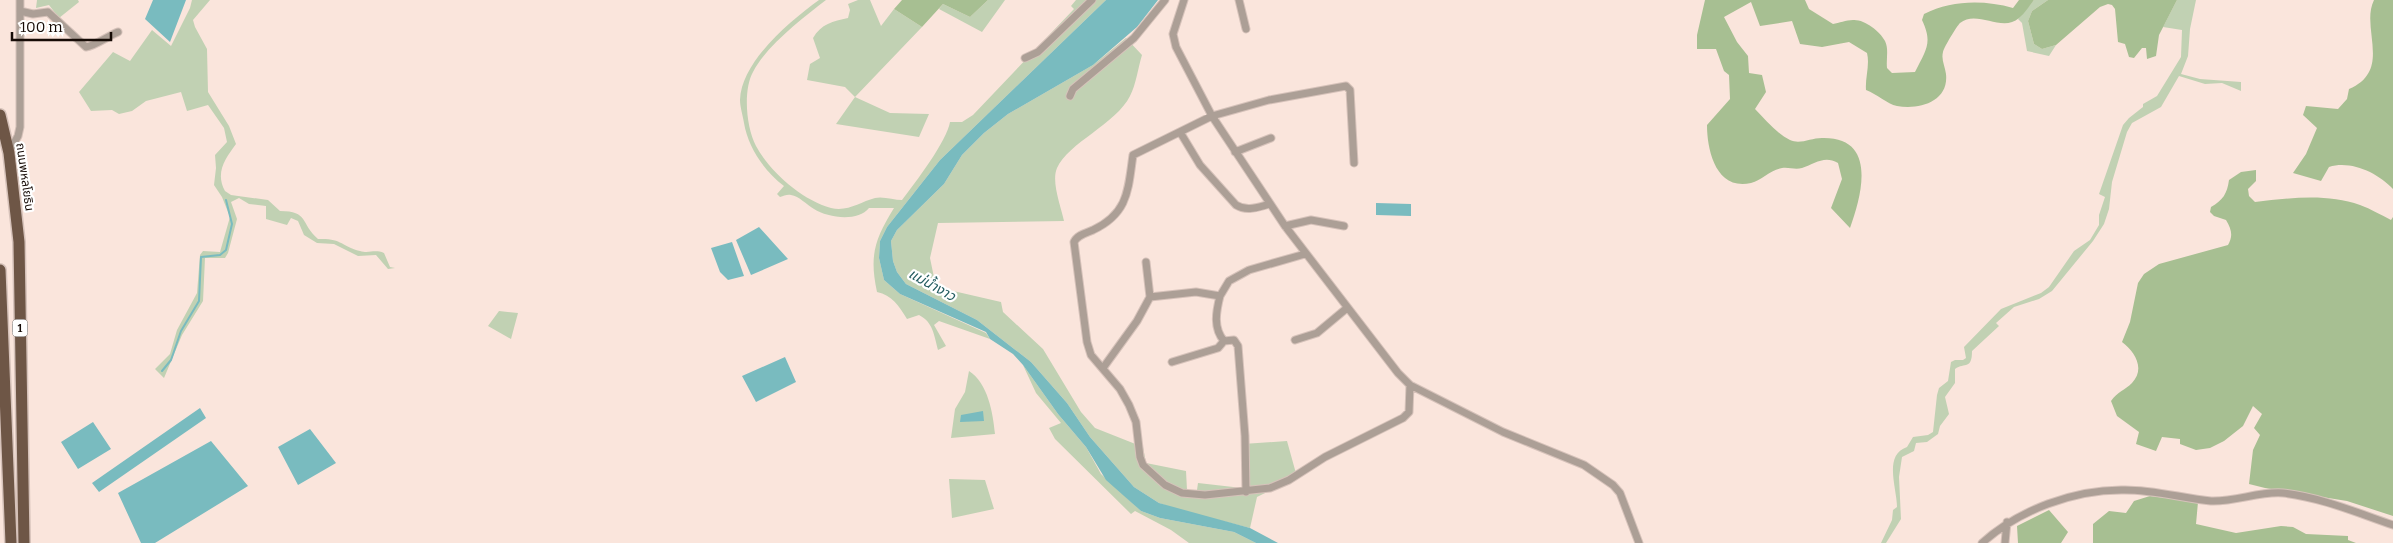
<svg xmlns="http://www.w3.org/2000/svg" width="2393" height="543" font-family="Bitter,'Noto Sans Thai',serif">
<rect width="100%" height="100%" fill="#fae5dc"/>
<path fill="#c1d1b3" d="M 37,0 L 78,0 L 79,2 L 59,18 L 49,5 L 36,8 Z
M 192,0 L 210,0 L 193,20 L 195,27 L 207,49 L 208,92 L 229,126 L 236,144 C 225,159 215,173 225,191 L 231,195 L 268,200 L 280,211 C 309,211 300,223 318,239 C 342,238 341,246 360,251 C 369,254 374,249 384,253 L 390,267 L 395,268 L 388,269 L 376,255 L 358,256 L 334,244 L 317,243 L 304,235 L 298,221 L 291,218 L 287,225 L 266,219 L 266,206 L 249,204 L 239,198 L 231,202 L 237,219 L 228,253 L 225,258 L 205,258 L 203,301 L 182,335 L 164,378 L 155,369 L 170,354 L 177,330 L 197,293 L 200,255 L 203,251 L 220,252 L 230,217 L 222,197 L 214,185 L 216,168 L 215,155 L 227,142 L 224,128 L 208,105 L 187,111 L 181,92 L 146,101 L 132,111 L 119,114 L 112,110 L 91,111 L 79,92 L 113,52 L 130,61 L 152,30 L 171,46 L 190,8 Z
M 819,0 L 826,0 C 803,18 767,45 753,72 C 743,90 746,127 756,146 C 770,172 802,200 831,208 C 848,212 860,202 875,198 C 883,196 894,200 902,200 C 915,183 947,141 950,122 L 962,122 L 973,115 L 1074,9 L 1071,6 L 1076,0 L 1106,0 L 940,160 L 887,227 L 880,241 L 879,258 L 884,280 L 900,294 L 986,333 L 990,339 L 939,321 L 934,325 L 946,346 L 938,350 C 934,335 933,322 919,315 L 907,319 C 899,306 892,295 877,292 C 869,255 875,239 894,208 L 869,208 C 858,222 828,218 814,209 C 807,205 799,196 791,195 C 787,194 784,196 780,197 L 777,194 L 784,186 C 764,171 748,147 744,123 C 743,116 740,107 740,100 C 741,62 790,21 819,0 Z
M 858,0 L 870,0 L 881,26 L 894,9 L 922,27 L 855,97 L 890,113 L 929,114 L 919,137 L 836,124 L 855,97 L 845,87 L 807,80 L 810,64 L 820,58 L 813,38 C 821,24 833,21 848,18 L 850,10 L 848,4 Z
M 988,0 L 1005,0 L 982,32 L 939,9 L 943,4 L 970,17 Z
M 2034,0 L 2048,0 L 2032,11 L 2028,21 L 2034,44 L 2042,49 L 2056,45 L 2049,56 L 2027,51 L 2022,23 L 2018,19 Z
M 2177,0 L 2196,0 L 2190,29 L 2188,56 L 2181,74 L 2200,79 L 2241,82 L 2241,91 L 2222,83 L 2205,84 L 2179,76 L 2161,107 L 2132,123 L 2127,132 L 2112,182 L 2109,209 L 2104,224 L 2093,241 L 2052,291 L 2039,299 L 2014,307 L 1996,323 L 1999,326 L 1972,351 C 1972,370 1965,362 1955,369 L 1955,383 L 1945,397 L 1949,414 L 1940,426 L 1938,434 L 1927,442 L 1916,443 L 1914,451 L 1902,457 L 1899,477 L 1901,519 L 1886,543 L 1881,543 L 1892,520 L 1893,510 L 1897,507 C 1897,488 1883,455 1907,447 L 1913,437 L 1928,435 L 1933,432 L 1937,395 L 1939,388 L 1948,381 L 1951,362 L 1955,360 L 1963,360 L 1966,358 L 1964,347 L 2001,309 L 2041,293 L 2049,287 L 2074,251 L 2090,240 L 2099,225 L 2099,215 L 2105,197 L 2099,194 L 2123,125 L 2129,118 L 2143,107 L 2143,104 L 2157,96 L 2181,57 L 2182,30 L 2163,27 Z
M 1126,38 L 1142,55 C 1138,68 1136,85 1130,96 C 1116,124 1068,143 1057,168 C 1051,182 1061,206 1064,221 L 938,223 L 930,258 L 936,287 L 1001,302 L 1003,312 L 1043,349 L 1081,412 L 1095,428 L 1143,447 L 1146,463 L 1186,471 L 1187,490 L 1197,490 L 1198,483 L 1242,488 L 1243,444 L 1287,441 L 1297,477 L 1257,497 L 1250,528 L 1179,510 L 1159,503 L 1134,487 L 1090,437 L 1067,403 L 1031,362 L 977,320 L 906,284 L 897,272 L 893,261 L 891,241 L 897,230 L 944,184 L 962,155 L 984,133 L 1008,114 L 1093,65 Z
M 499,311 L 518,313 L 511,339 L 488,326 Z
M 1023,365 L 1058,414 L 1086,447 L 1101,474 L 1141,511 L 1160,518 L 1234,532 L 1256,543 L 1189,543 L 1171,530 L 1135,511 L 1131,514 L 1055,439 L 1049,428 L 1061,423 L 1036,393 Z
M 969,371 C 988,383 993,413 995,434 L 951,438 L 955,409 L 965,392 Z
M 949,479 L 985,480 L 994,509 L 952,518 Z"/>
<path fill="#a7bf92" d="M 902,0 L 988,0 L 970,17 L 943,4 L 922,27 L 894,9 Z
M 1705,0 L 1805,0 L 1809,9 L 1833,24 C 1839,23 1846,20 1853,20 C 1864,19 1880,31 1885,41 C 1889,49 1886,59 1887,68 L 1892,73 L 1915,72 C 1926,50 1933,43 1922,20 L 1924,14 C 1952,0 1984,0 2013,8 L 2019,0 L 2034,0 C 2029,6 2025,13 2019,18 C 2002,33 1977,9 1960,23 C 1957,26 1944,47 1943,52 C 1941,60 1945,66 1946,74 C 1949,102 1919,110 1897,106 C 1887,104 1877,94 1866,90 C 1865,78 1870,65 1867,53 L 1849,42 L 1822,47 L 1800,44 L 1792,21 L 1760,26 L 1751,2 L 1724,17 L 1737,42 L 1748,56 L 1749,73 L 1762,75 L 1766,92 L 1755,109 C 1765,119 1777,134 1790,140 C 1801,145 1812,137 1824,138 C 1877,138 1862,195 1850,228 L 1831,208 L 1842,179 L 1838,163 C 1824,155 1815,164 1802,168 C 1795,170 1789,167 1782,168 C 1770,170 1762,180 1751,183 C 1716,191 1707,150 1707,125 L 1730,99 L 1729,75 L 1724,71 L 1716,49 L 1697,49 L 1697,35 Z
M 2048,0 L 2177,0 L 2159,35 L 2156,56 L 2147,59 L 2146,48 L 2142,48 L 2134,58 L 2129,57 L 2125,44 L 2118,42 L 2115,9 L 2112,5 L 2108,4 L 2100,7 L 2056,45 L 2042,49 L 2034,44 L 2028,21 L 2032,11 Z
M 2374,0 L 2393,0 L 2393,189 C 2378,173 2351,160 2329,167 L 2321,181 L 2293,173 L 2306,154 L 2317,128 L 2303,115 L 2306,106 L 2338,109 L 2347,99 L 2349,89 C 2393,70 2360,28 2374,0 Z
M 2256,170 L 2256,181 L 2248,189 L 2249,196 L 2255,202 C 2289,198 2327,193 2360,205 C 2371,209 2381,215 2391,220 L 2393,217 L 2393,516 L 2347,501 L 2265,488 L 2249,484 L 2253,450 L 2260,435 L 2254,428 L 2262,414 L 2253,406 L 2243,426 L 2224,441 L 2210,448 L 2196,450 L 2180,444 L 2180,439 L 2162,437 L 2156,451 L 2136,444 L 2139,432 L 2117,416 L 2111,401 C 2117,392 2125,390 2132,383 C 2146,368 2134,351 2122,342 L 2130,322 L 2138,283 L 2144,274 L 2159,264 L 2228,245 C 2233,236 2232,230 2226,220 L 2214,216 L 2210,212 L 2211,207 C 2223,200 2227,194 2229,180 L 2241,172 Z
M 2150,496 L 2198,502 L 2196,524 L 2236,533 L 2281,526 L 2293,527 L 2306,534 L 2348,536 L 2348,540 L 2356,543 L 2093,543 L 2093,524 L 2109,511 L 2126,513 L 2134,501 Z
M 2049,510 L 2068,532 L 2061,543 L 2018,543 L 2017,526 Z"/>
<path fill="#79bbbf" d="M 153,0 L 186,0 L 170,42 L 145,19 Z
M 1106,0 L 1158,0 L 1137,27 L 1093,65 L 1008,114 L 984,133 L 962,155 L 944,184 L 897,230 L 891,241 L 893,261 L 897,272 L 906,284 L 977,320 L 1031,362 L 1067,403 L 1090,437 L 1134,487 L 1159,503 L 1250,528 L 1278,543 L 1256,543 L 1234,532 L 1160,518 L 1141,511 L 1106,480 L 1086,447 L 1058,414 L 1023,365 L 1013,354 L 990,339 L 986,332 L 900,294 L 884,280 L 879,258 L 880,241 L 887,227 L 940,160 Z
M 1376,203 L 1411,204 L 1411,216 L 1376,215 Z
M 759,227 L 788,259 L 751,275 L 736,240 Z
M 732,242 L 744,276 L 728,280 L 720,272 L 711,248 Z
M 785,357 L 796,382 L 756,402 L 742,376 Z
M 200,408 L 206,418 L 99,492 L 92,483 Z
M 983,411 L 984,421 L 960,422 L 961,415 Z
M 93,422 L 111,449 L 78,469 L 61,442 Z
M 310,429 L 336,463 L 298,485 L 278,447 Z
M 211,441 L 248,486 L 155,543 L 141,543 L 118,493 Z"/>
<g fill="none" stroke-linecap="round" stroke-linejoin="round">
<path stroke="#79bbbf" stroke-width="2" d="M 162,371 L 171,360 L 181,331 L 199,301 L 201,257 L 220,255 L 226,250 L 232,224 L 226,200"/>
<g stroke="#d6c2ba" stroke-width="9">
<path id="minor" d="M 1184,0 L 1173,34 L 1176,47 L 1212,116 L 1285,226 L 1398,373 L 1410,385 L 1503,432 L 1584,465 L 1613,485 L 1620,493 L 1639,543
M 1239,0 L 1246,29
M 20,11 L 33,14 L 48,12 L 86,47 C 95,46 108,36 118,32
M 1025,58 L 1038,52 L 1092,0
M 1070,96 L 1073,89 L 1134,38 L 1165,0
M 1180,132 L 1200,165 L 1236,205 C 1247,212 1258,207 1270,204
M 9,152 L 18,136 L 20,127 L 20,0
M 1235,152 L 1271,138
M 1354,163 L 1350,90 L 1346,86 L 1269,100 L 1212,116 L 1133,155 C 1128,189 1129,213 1093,230 C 1086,233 1077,235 1074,242 L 1087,342 L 1091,355 L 1120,389 L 1129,405 L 1136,422 L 1140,457 L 1143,465 L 1165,485 L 1182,493 L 1205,495 L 1270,488 L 1289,480 L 1325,457 L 1403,418 L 1409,412 L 1410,385
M 1285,226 L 1311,220 L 1344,226
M 1220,296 L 1229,281 L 1249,270 L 1305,254
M 1150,297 L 1196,292 L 1220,296 C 1216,312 1213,328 1224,341 L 1234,340 L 1238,346 L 1245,436 L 1246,492
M 1295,340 L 1317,333 L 1347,308
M 1172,362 L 1218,348 L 1224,341
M 1103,368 L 1137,321 L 1150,297 L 1146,262
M 1982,543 C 2019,510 2074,489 2125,490 C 2154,490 2182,498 2211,501 C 2236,502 2259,491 2283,493 C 2320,497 2358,513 2393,525
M 2005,543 L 2007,522"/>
</g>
<g stroke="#d6c2ba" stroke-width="14">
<path id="trunk" d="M 0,115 L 9,153 L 19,242 L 24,543
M 0,270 L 11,543"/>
</g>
<use href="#minor" stroke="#ac9f96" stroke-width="7"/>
<use href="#trunk" stroke="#6e5646" stroke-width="11"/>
</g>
<g text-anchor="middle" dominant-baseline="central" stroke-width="4.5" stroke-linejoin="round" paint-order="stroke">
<rect fill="#fff" stroke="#5c5451" stroke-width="1" x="12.5" y="319.5" width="15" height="17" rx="4"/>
<g font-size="11" font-weight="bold" fill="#160b06">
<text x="20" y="328">1</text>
</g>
<g font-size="12" fill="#160b06" stroke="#fff">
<text transform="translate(25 177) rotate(82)">ถนนพหลโยธิน</text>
</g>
<g font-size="14" font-style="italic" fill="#245c60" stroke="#fff">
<text transform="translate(932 285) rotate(29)">แม่น้ำงาว</text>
</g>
</g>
<path d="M12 32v8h99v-8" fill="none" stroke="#160b06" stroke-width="2.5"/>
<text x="20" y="32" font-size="15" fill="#160b06" stroke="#ffffff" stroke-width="4" paint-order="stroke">100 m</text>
</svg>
